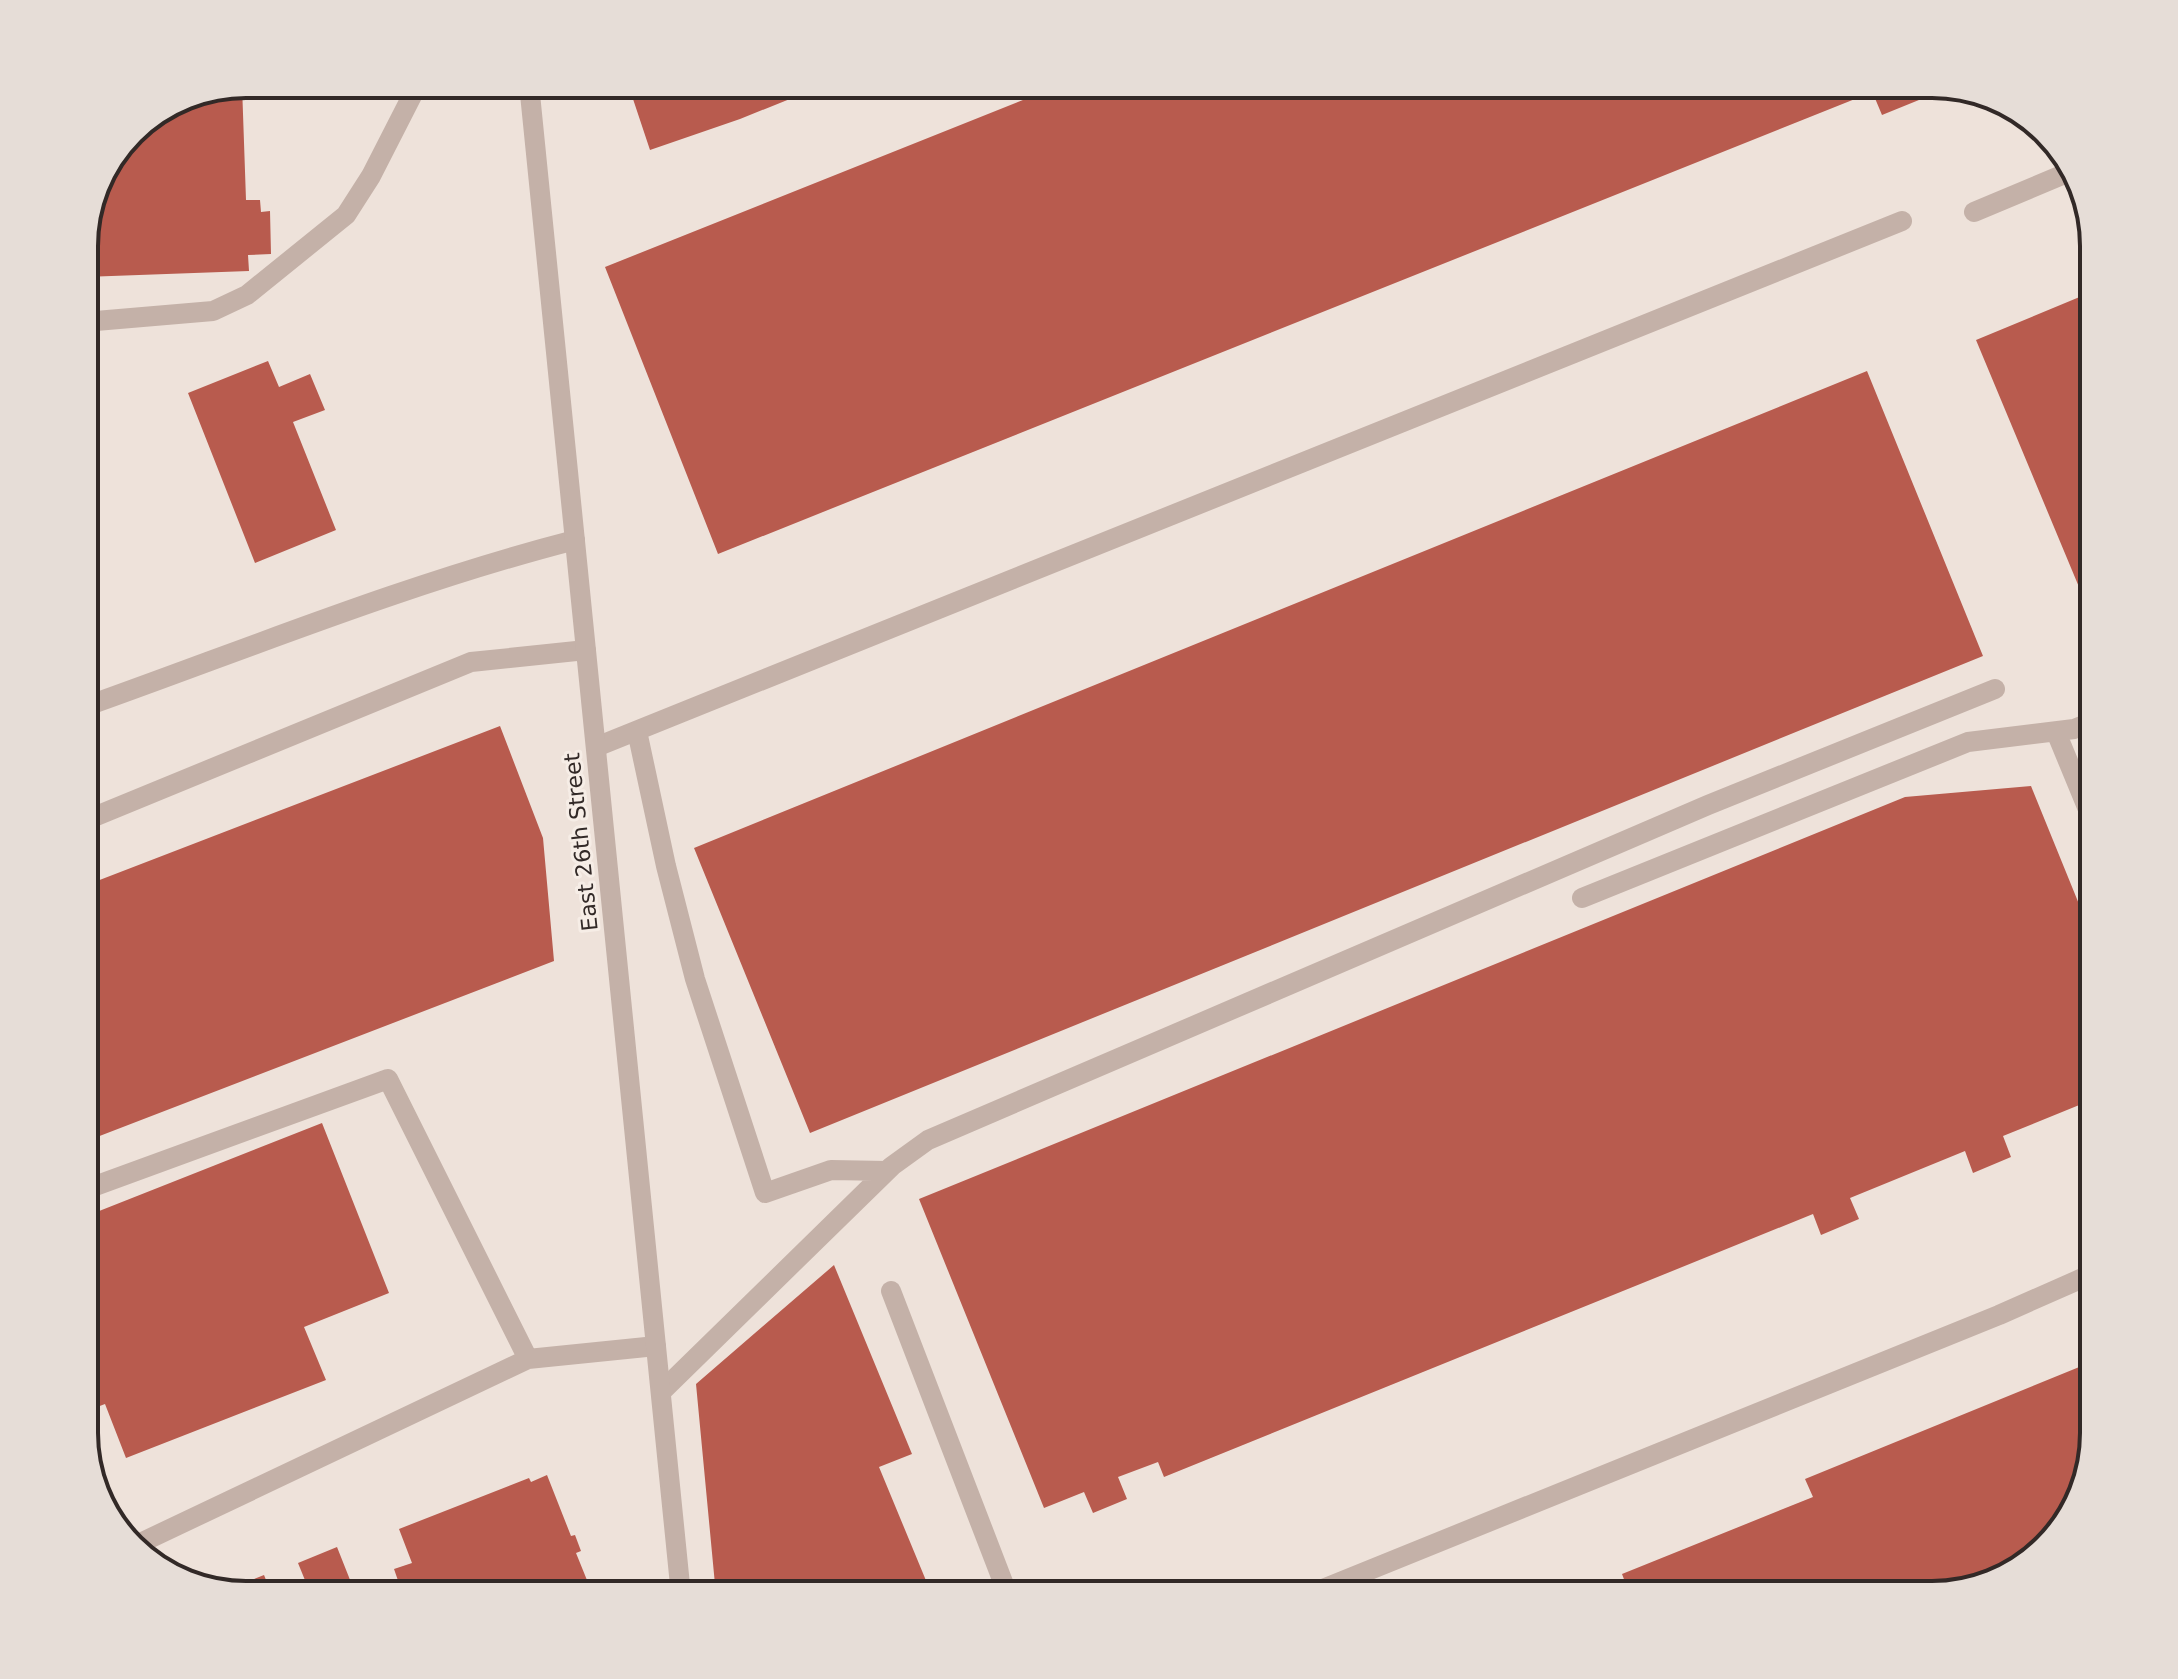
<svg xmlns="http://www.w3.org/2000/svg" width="2178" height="1679" font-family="'DejaVu Sans',sans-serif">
<rect width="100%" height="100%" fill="#eee2da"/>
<path fill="#b85b4e" d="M 628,84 L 827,84 L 740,119 L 650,150 Z
M 1063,84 L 1860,84 L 1865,95 L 718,554 L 605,267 Z
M 1869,84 L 1932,84 L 1946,89 L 1882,115 Z
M 242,85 L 246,200 L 260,200 L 261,212 L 270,211 L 271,254 L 248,255 L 249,271 L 84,277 L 84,235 L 101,174 L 139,125 L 185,96 Z
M 2094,291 L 2094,623 L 1976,340 Z
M 268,361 L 279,387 L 310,374 L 325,410 L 293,422 L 336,530 L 255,563 L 188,393 Z
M 1867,371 L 1983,656 L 810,1133 L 694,848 Z
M 500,726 L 543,838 L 554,961 L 84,1142 L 84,886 Z
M 2031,786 L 2094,941 L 2094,1099 L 2003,1136 L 2011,1157 L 1973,1173 L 1965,1151 L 1850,1198 L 1859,1219 L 1821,1235 L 1813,1214 L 1164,1477 L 1158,1462 L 1118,1477 L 1127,1499 L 1093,1513 L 1084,1492 L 1044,1508 L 919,1199 L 1905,797 Z
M 322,1123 L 389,1293 L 304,1327 L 326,1380 L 126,1458 L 105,1404 L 84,1412 L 84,1217 Z
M 834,1265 L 912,1454 L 879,1467 L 932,1595 L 716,1595 L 696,1384 Z
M 2094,1361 L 2094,1433 L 2060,1532 L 2003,1578 L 1932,1595 L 1630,1595 L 1622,1574 L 1813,1497 L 1805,1479 Z
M 547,1475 L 571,1536 L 575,1535 L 581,1551 L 576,1553 L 593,1595 L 403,1595 L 394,1569 L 412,1563 L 399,1529 L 529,1478 L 531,1482 Z
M 337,1547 L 356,1595 L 311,1595 L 298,1563 Z
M 264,1575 L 272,1595 L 246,1595 L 229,1589 Z"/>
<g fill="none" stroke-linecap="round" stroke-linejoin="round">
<path stroke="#c4b1a8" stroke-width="20" d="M 1974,212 L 2074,170
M 84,322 L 213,311 L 247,295 L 346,215 L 371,176 L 418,84
M 84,707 C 247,649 408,583 575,540
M 637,731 L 666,866 L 695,979 L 765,1193 L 831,1170 L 887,1171
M 2056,732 L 2094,824
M 596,747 L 1902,221
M 84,821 L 471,662 L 586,650
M 1582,898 L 1968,742 L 2074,729 L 2094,721
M 84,1190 L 388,1079 L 528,1359
M 891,1291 L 1008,1595
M 661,1392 L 892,1166 L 928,1140 L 1708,805 L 1995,689
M 134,1546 L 528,1359 L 656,1346
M 1308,1595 L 1999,1315 L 2094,1273"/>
<path stroke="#c4b1a8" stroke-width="20" d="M 529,84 L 681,1595"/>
</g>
<g text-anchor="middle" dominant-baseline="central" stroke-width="6" stroke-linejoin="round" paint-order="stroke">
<g font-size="22" fill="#322927" stroke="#f6ede6">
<text transform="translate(581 842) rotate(-96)">East 26th Street</text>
</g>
</g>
<path d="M0 0H2178V1679H0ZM246 98H1932A148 148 0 0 1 2080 246V1433A148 148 0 0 1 1932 1581H246A148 148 0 0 1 98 1433V246A148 148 0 0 1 246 98Z" fill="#e6ddd7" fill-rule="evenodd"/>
<path fill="none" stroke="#322927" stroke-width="4" d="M246 98H1932A148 148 0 0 1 2080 246V1433A148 148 0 0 1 1932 1581H246A148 148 0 0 1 98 1433V246A148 148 0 0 1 246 98Z"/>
</svg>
